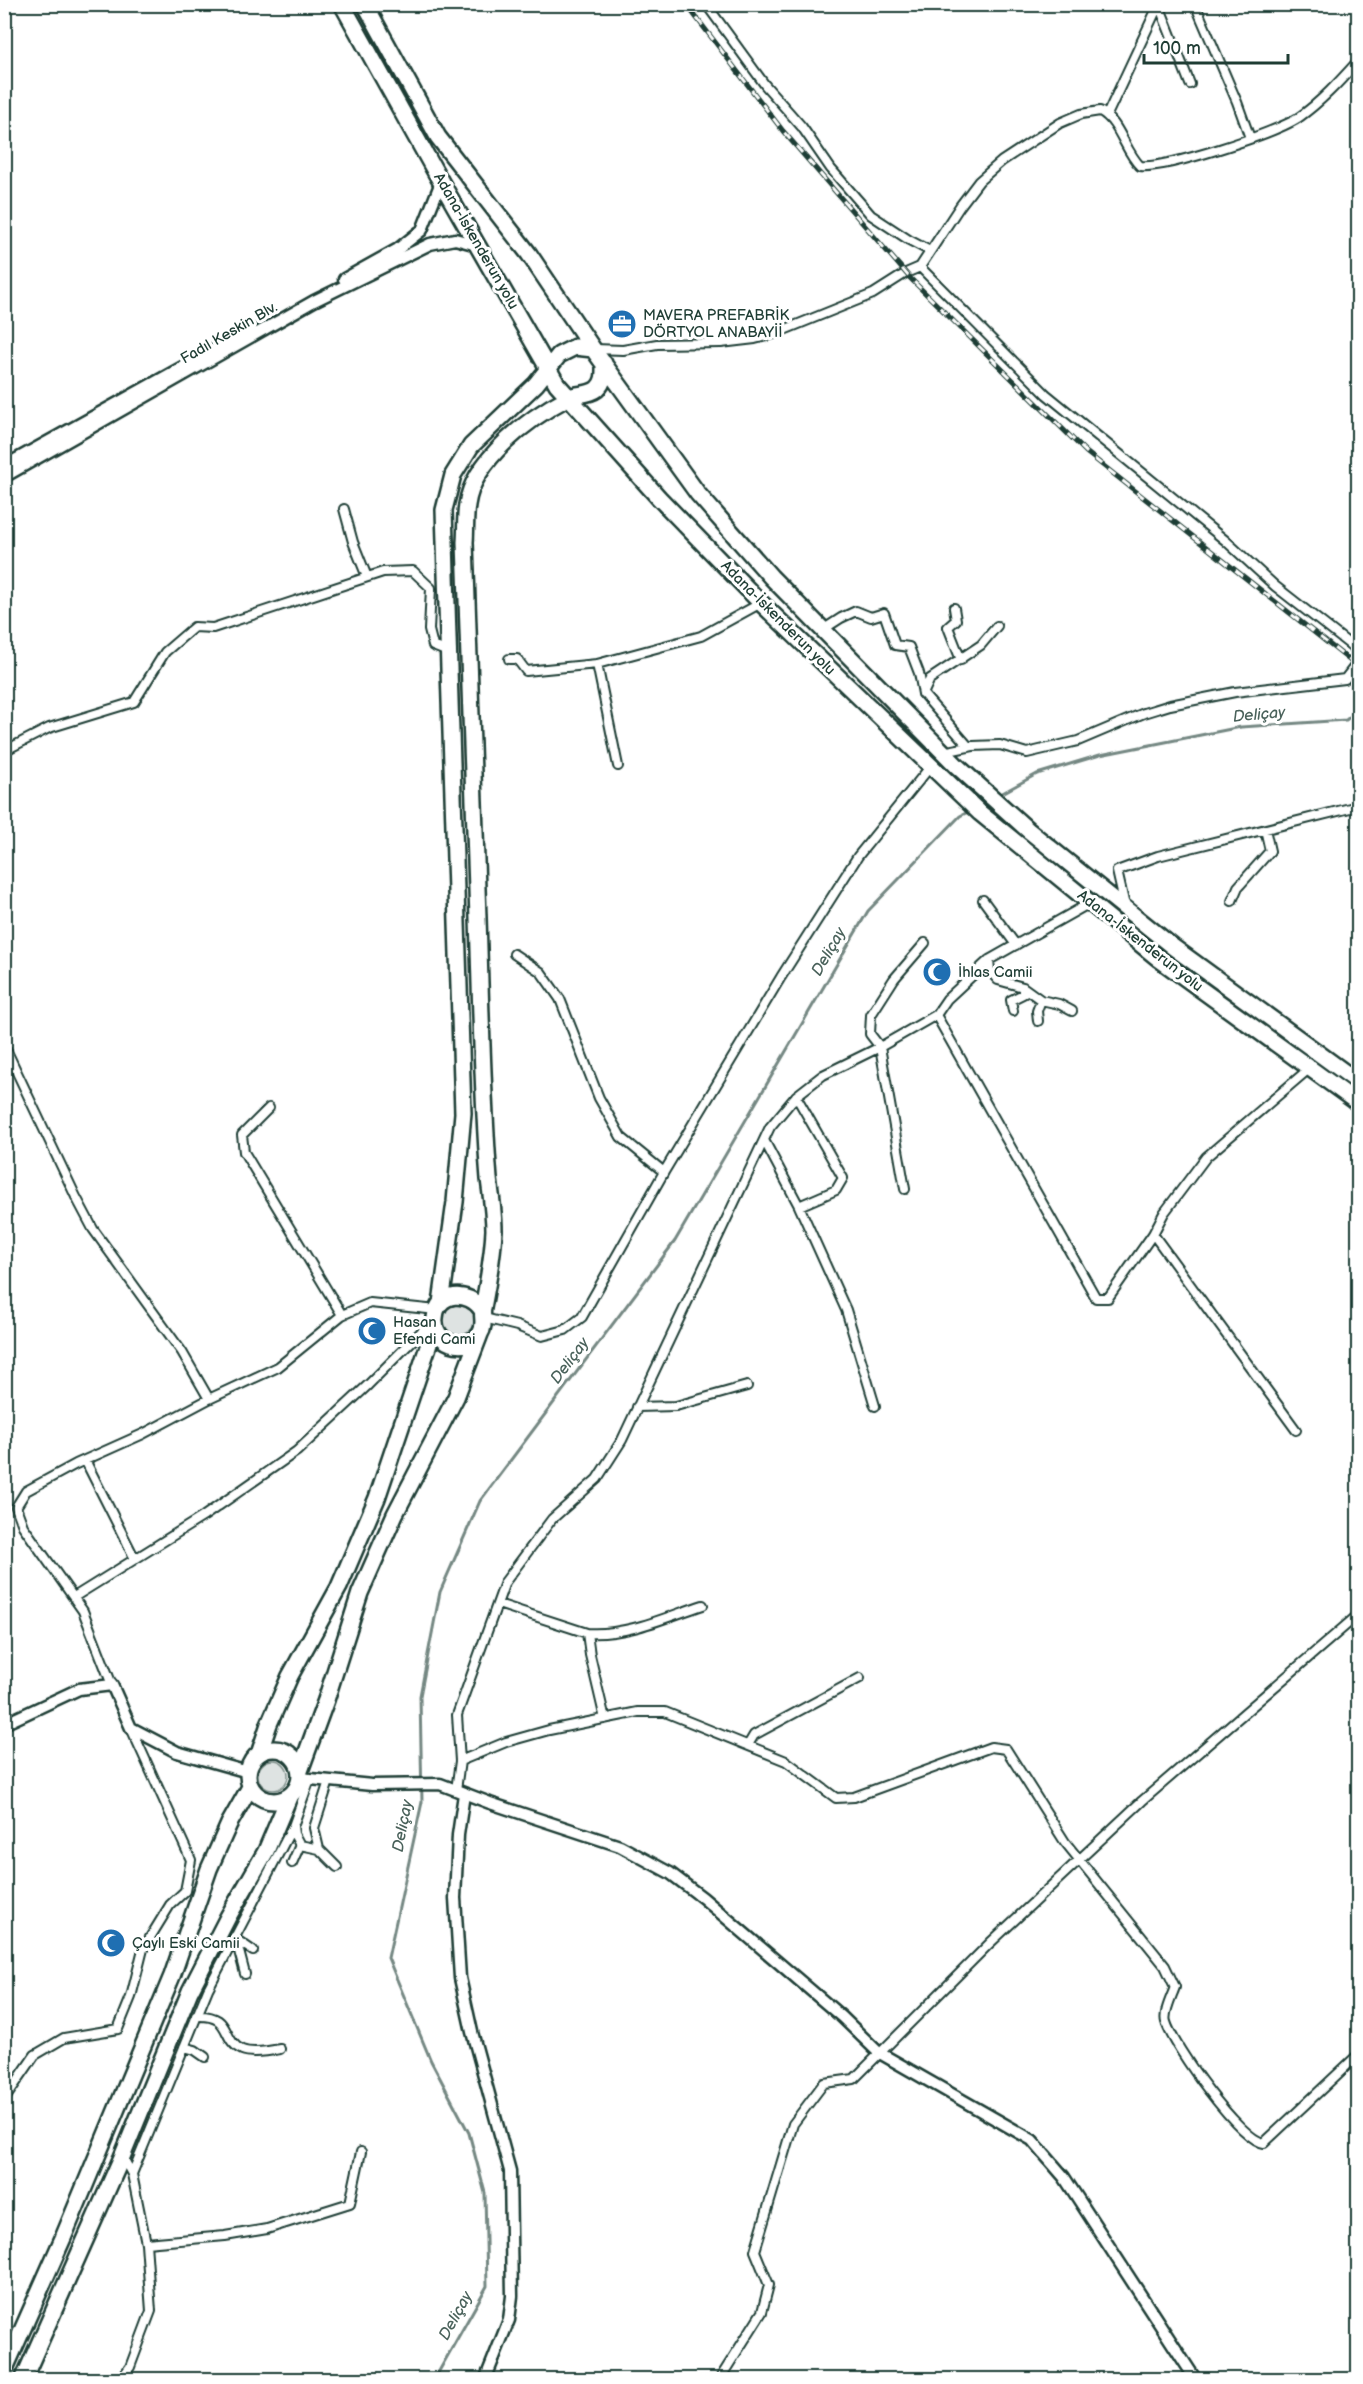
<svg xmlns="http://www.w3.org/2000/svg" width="1363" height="2384" font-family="'Balsamiq Sans',sans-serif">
<rect width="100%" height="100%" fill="#fff"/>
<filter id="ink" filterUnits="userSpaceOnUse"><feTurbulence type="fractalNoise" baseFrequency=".0167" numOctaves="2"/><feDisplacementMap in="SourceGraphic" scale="12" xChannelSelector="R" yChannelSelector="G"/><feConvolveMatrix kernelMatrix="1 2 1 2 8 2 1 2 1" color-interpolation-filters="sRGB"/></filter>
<g filter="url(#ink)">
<path fill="#dee3e2" stroke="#7e908b" stroke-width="1.5" d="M443 1319a16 16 0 1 1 32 0a16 16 0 1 1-32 0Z
M258 1775a15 15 0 1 1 30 0a15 15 0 1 1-30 0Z"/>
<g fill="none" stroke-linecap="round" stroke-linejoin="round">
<path stroke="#758883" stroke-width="3" d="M 997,796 L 1037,774 L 1100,755 L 1241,727 L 1346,720 L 1358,710
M 434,2380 L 487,2286 L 485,2193 L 469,2133 L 431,2061 L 388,1958 L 422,1802 L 420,1696 L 440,1592 L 480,1501 L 675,1241 L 868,911 L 960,816 L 970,811"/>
<g stroke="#1f3d34" stroke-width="12">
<path id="street" d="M 706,4 L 765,85 L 802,127 L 831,169 L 871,215 L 909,240 L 930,251
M 1195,4 L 1237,102 L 1250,138
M 1159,5 L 1190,84
M 1107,115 L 1159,4
M 920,267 L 1046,394 L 1226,541 L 1275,586 L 1358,651
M 595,349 L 623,350 L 657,344 L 721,343 L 755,339 L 774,334 L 873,294 L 906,273 L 920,267 L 960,206 L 979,181 L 1002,161 L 1060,123 L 1081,114 L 1100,111 C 1120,122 1124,150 1140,166 C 1166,169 1275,133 1298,118 C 1321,102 1340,81 1358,61
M 344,509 L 353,542 L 367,577
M 954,608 L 956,620 L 948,627 L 961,660
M 824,629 L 841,618 L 856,611 L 871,617 L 884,613 L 895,645 L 909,647 L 919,673 L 923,694
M 509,659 L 517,659 L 526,671 L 597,664
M 969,747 L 923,694 L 930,679 L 981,645 L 997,626
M 4,751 L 49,728 L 134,702 L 165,652 L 194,627 L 213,628 L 383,572 L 413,571 L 431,588 L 429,630 L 433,646 L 448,652
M 943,752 L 973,746 L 1000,745 L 1027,753 L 1078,741 L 1144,713 L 1170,705 L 1235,692 L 1345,679 L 1358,662
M 618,766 L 597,664 L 701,636 L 761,603
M 983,900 L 1016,945
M 1232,901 L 1238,887 L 1270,851 L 1265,829
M 1125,906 L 1117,871 L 1158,856 L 1358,806
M 514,954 L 541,972 L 560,999 L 599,1098 L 621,1137 L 664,1172
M 989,960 L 990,971 L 998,980 L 1023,987 L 1041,1000 L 1059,1004 L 1072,1011
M 1013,1011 L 1011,1000 L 1023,994 L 1023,987
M 936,1015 L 1096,1298 L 1108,1298 L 1153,1234 L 1164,1213 L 1206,1157 L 1310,1068
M 1038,1021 L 1037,1011 L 1041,1000
M 4,1045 L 76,1197 L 93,1229 L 182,1352 L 209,1399
M 796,1096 L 843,1178 L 836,1190 L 799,1206
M 269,1108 L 242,1135 L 244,1152 L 342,1315
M 764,1140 L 799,1206 L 846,1310 L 875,1406
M 905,1189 L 880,1047 L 870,1034 L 871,1015 L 894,979 L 925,943
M 1153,1234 L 1296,1430
M 484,1318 L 517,1326 L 542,1336 L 565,1330 L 582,1317 L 664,1172 L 781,977 L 858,856 L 930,767
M 637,1407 L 676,1406 L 747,1386
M 85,1460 L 135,1559
M 74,1597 L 204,1516 L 297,1451 L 368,1385 L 434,1319
M 498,1604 L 587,1633
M 112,1685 L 83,1611 L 23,1526 L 16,1507 L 26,1491 L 76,1464 L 143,1434 L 209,1399 L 278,1367 L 342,1315 L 370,1303 L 437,1310
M 605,1719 L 590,1655 L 587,1633 C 627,1636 666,1617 703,1605
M 748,1745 L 754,1735 L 860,1678
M 460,1761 L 506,1742 L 549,1730 L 638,1712 L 665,1712 L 786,1761 L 836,1798 L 854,1797 L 991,1747 L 1006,1749 L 1065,1842 L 1165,1966 L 1175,1987 C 1172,1996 1163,2013 1166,2022 C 1173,2046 1240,2140 1264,2143 L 1358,2055
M 329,1781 L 314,1828 L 319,1849 L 337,1867
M 456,1790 L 460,1761 L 457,1715 L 505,1582 L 552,1519 L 597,1479 L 622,1440 L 770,1127 L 796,1096 L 823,1075 L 880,1047 L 936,1015 L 947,999 L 989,960 L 1090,903
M 300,1845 L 294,1834 L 293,1826 L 310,1779
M 292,1863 L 300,1845 L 319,1849
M 235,1936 L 245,1974
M 237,1940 L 253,1951
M 196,2016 C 233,2014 220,2039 242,2050 C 252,2054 270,2051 280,2049
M 184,2047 L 195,2050 L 205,2057
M 4,2100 L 35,2055 L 64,2038 L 118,2029 L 131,1997 L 143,1949 L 170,1905 L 185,1891 L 191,1860 L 131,1728
M 132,2174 L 208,1989 L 293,1826
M 146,2243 L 225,2236 L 267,2229 L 350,2203 L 361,2152
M 120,2380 L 130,2367 L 151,2311 L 146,2243 L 132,2174 L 123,2158
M 719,2380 L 762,2312 L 769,2285 L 755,2251 L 793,2124 L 824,2083 L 854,2079 L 990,1943 L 1142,1801 L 1358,1615"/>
</g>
<g stroke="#1f3d34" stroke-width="15">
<path id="secondary" d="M 344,279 L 398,249 L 422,230 L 441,182
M 4,466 L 251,329
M 4,477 L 314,301 L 430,244 L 455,239 L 477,245
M 4,1724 L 79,1689 L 112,1685 L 131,1728 L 177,1752 L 248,1772
M 300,1778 L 372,1785 L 440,1784 L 490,1803 L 620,1846 L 670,1873 L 703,1898 L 842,2017 L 878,2052 L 1032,2140 L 1064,2177 L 1196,2380
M 464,1794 L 458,1835 L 455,1898 L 460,1978 L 472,2032 L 510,2171 L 512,2296 L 509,2320 L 485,2380"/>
</g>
<g stroke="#1f3d34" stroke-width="20">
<path id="highway" d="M 342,4 L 441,182 L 557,384 L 659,498 L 761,603 L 980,813 L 1159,959 L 1358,1103
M 365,4 L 438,137 L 529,254 L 593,349 L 698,494 L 771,577 L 957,766 L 1028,830 L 1173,947 L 1358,1082
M 441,1303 L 455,1202 L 463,1113 L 444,510 L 453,475 L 471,446 L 536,384 L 559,355 L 575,347 L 593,349
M 482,1310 C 469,1290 437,1291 435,1318 C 432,1343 466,1355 480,1334 C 486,1325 481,1317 483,1308 C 488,1282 493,1256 494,1230 C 494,1213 491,1195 489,1179 C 482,1092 481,1005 478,918 C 474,793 469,667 465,542 C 466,530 465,517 467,505 C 473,460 529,418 567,398 C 577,393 588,396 597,389 C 605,382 604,373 604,363
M248 1775a26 26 0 1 1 52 0a26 26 0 1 1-52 0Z
M 259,1754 L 269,1724 L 290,1676 L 339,1587 L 377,1498 L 435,1326
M 300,1771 L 326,1700 L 360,1593 L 395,1514 L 456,1397 L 480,1334
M 4,2371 L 63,2238 L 172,1976 L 209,1869 L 229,1824 L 250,1787
M 23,2380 L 122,2157 L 190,1991 L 228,1917 L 266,1851 L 289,1797"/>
</g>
<use href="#street" stroke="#fff" stroke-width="8"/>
<use href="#secondary" stroke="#fff" stroke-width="10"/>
<use href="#highway" stroke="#fff" stroke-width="15"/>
<g stroke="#1f3d34" stroke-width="5">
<path id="rail" d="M 686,4 L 783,131 L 910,278 L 1086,452 L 1358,667"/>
</g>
<use href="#rail" stroke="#fff" stroke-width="3" stroke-dasharray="9" stroke-linecap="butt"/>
</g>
</g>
<defs>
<g id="office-disc" transform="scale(1.5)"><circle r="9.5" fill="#1f6fb2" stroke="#fff"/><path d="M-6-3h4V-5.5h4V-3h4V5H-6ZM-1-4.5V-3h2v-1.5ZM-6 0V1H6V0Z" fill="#fff"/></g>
<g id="mosque-disc" transform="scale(1.5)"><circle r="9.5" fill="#1f6fb2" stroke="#fff"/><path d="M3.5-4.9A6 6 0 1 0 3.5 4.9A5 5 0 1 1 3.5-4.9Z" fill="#fff"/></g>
</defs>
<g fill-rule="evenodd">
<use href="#office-disc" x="622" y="324"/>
<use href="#mosque-disc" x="937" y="972"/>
<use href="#mosque-disc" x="372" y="1331"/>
<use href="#mosque-disc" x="111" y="1943"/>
</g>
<g text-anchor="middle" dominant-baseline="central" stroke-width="6" stroke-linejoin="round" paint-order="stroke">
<g font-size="15" fill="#1f3d34" stroke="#fff">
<text transform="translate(476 241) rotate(60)">Adana-İskenderun yolu</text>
<text transform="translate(229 333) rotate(-30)">Fadıl Keskin Blv.</text>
<text transform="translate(778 618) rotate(45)">Adana-İskenderun yolu</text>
<text transform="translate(1140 941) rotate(38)">Adana-İskenderun yolu</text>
</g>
<g font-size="15" fill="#1f3d34" stroke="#fff" text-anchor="start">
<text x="643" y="315">MAVERA PREFABRİK<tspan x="643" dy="17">DÖRTYOL ANABAYİİ</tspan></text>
<text x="958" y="972">İhlas Camii</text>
<text x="393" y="1322">Hasan<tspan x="393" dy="17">Efendi Cami</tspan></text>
<text x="132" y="1943">Çaylı Eski Camii</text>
</g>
<g font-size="16" font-style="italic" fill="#4a625b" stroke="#fff">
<text transform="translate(1259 715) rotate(-5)">Deliçay</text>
<text transform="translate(829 952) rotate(-60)">Deliçay</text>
<text transform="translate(570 1361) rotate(-53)">Deliçay</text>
<text transform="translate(403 1826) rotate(-79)">Deliçay</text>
<text transform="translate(456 2316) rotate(-61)">Deliçay</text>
</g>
</g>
<rect width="1363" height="2384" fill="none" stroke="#fff" stroke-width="24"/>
<rect x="12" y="12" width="1339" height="2360" fill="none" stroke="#1f3d34" stroke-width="2" filter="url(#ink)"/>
<path d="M1144 54v9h144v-9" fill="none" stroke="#1f3d34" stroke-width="3"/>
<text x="1153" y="54" font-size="18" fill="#1f3d34" stroke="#ffffff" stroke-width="4.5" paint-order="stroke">100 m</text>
</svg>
